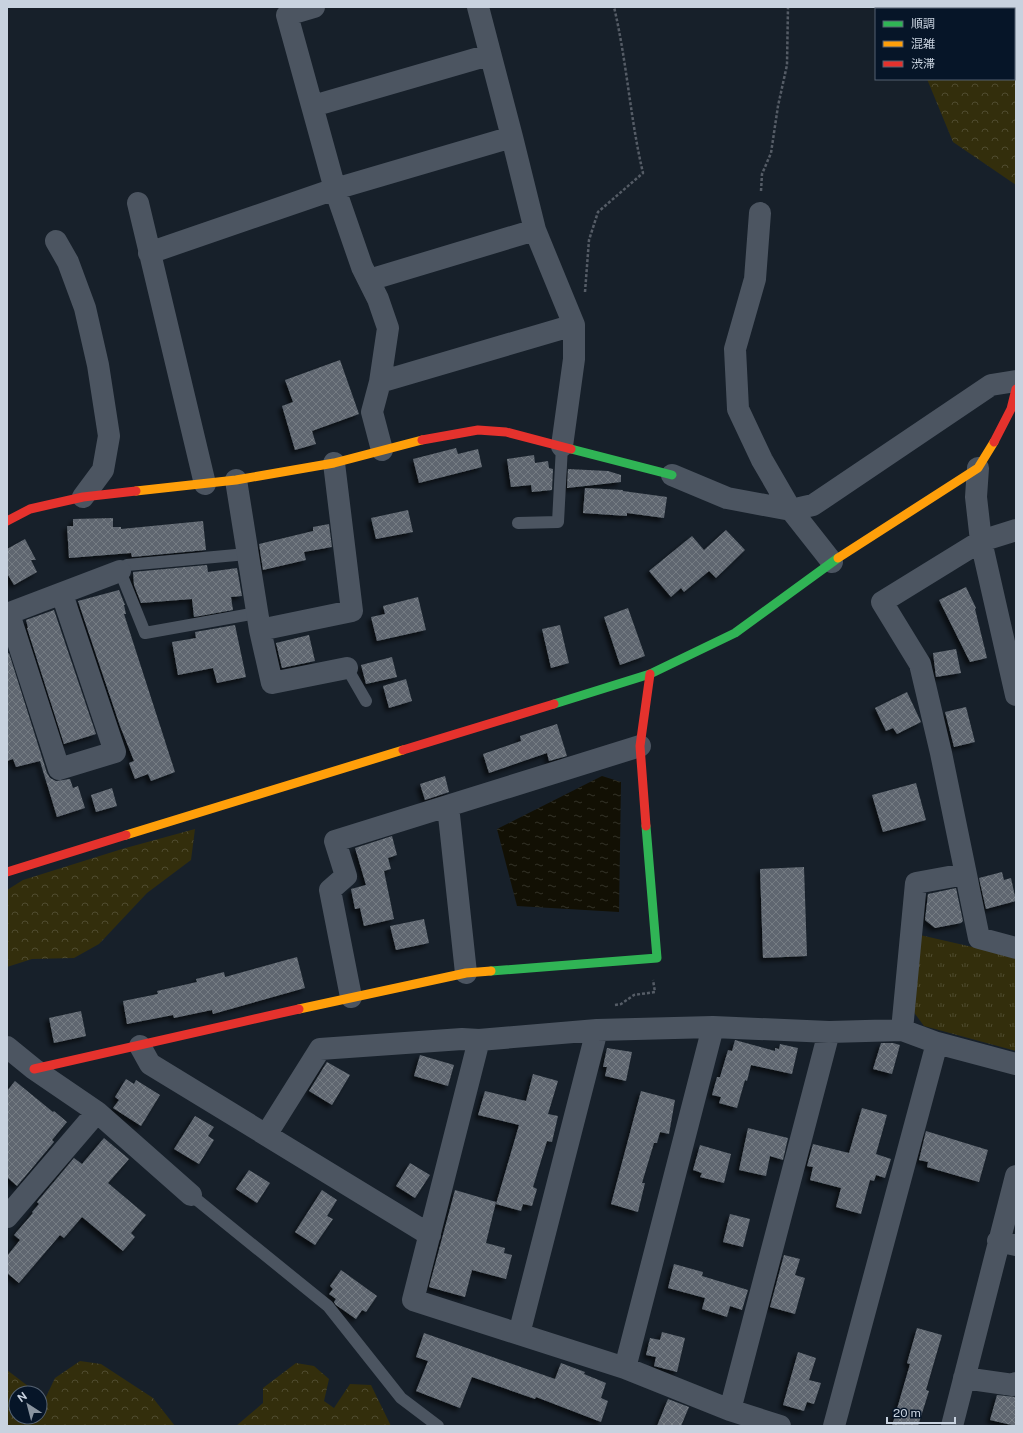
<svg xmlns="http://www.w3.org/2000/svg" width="1023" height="1433" font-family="'Public Sans','Noto Sans JP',sans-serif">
<defs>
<pattern id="forest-crowns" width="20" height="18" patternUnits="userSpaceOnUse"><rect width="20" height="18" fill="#332e0c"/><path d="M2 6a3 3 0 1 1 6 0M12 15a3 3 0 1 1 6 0" fill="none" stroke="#4f4b2f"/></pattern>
<pattern id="park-tufts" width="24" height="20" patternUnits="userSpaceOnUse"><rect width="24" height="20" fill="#332e0c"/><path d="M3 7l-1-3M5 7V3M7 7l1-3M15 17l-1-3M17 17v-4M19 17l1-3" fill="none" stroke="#4f4b2f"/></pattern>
<pattern id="water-ripples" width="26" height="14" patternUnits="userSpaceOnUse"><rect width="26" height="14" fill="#121004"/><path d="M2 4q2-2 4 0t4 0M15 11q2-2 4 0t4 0" fill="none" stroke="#333228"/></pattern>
<pattern id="building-cross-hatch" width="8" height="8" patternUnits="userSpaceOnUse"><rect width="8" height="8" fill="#5e666f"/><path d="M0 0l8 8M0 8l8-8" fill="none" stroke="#747b83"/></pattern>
<filter id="shadow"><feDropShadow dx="-3.5" dy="3.5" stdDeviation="2" flood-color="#0009"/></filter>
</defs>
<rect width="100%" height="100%" fill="#17202a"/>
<path fill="url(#forest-crowns)" d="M 913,7 L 1016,7 L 1016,185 L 953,142 L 927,79 L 1014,79 L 1014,9 L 913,9 Z
M 195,829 L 191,860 L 147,893 L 99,944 L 74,958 L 32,959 L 7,967 L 7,890 L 23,880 L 122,849 Z
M 80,1361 L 101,1364 L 153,1398 L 175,1426 L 7,1426 L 7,1370 L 37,1393 L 16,1393 L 16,1417 L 40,1417 L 40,1396 L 45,1399 L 55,1378 Z
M 296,1363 L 314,1366 L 329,1379 L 324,1401 L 334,1408 L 350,1384 L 371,1385 L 391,1426 L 236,1426 L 263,1403 L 263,1388 Z"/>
<path fill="url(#park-tufts)" d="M 920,935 L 1016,957 L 1016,1051 L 924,1026 L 910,1007 Z"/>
<path fill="url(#water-ripples)" d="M 602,776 L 621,782 L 619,912 L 517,906 L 497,829 Z"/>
<path fill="url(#building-cross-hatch)" filter="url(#shadow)" d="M 340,360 L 359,414 L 312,431 L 316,444 L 295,450 L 282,406 L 293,402 L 285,380 Z
M 456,448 L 458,454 L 478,449 L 482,467 L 419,483 L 413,459 Z
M 534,455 L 535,463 L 548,461 L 549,468 L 553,469 L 552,490 L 532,492 L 531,485 L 511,487 L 507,459 Z
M 568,469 L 608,471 L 621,475 L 621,482 L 567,488 Z
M 585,488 L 623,490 L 623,491 L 667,497 L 664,518 L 627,513 L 627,516 L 583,513 Z
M 408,510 L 413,532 L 376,539 L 371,518 Z
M 113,518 L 113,527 L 121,527 L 121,529 L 203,521 L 206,550 L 132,557 L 131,553 L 69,558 L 67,526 L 73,526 L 73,519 Z
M 329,524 L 332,547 L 304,552 L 306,560 L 263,570 L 259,544 L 313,531 L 313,527 Z
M 726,530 L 745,550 L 716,578 L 709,571 L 684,592 L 681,588 L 671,597 L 649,571 L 692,536 L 704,550 Z
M 25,539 L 36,560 L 31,560 L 37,572 L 14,585 L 7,573 L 7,549 Z
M 207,565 L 208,572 L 237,568 L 242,596 L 231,597 L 233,610 L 194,617 L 192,599 L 141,603 L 134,585 L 133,572 Z
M 966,587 L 976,608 L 975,609 L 987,658 L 970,662 L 939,600 Z
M 119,590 L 125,605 L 124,605 L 126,614 L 124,614 L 175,772 L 151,781 L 148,774 L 135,779 L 129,763 L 134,761 L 120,726 L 78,601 Z
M 418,597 L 426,630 L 377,641 L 371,617 L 385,614 L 383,606 Z
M 628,608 L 645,656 L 620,665 L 604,617 Z
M 54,610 L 96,734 L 64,744 L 27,628 L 28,628 L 26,620 Z
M 235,625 L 246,677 L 217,683 L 213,668 L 178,675 L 172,642 L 196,638 L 195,632 Z
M 560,625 L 569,663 L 551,668 L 542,629 Z
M 309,635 L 315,661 L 282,668 L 276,643 Z
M 956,649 L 961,673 L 936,677 L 933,653 Z
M 9,653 L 47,773 L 50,778 L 56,781 L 70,779 L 73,788 L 78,786 L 85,808 L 57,817 L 40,761 L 16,767 L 13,759 L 7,761 L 7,654 Z
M 392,657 L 397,677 L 366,684 L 361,665 Z
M 406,679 L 412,701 L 389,708 L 383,686 Z
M 907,692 L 921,722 L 897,734 L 893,728 L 886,731 L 875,708 Z
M 966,707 L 975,742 L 954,747 L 945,712 Z
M 557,724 L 567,756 L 549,761 L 547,753 L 489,773 L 483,754 L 521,741 L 520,736 Z
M 445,776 L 449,792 L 425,800 L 420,784 Z
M 916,783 L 926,820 L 883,832 L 872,795 Z
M 112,788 L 117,806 L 96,812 L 91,795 Z
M 392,836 L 397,855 L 388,858 L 391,869 L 384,871 L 394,919 L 364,926 L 360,908 L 355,909 L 351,889 L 366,885 L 355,848 Z
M 804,867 L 807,956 L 763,958 L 760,869 Z
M 1002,872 L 1004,880 L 1011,878 L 1016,901 L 986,909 L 979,878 Z
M 956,888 L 963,921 L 961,923 L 935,928 L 925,920 L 928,894 Z
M 424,919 L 429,943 L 396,950 L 390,926 Z
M 297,957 L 305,988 L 213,1014 L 212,1010 L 174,1018 L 173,1015 L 127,1024 L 123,1001 L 158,994 L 157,991 L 197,982 L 196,979 L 224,972 L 225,977 Z
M 81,1011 L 86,1036 L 54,1043 L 49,1018 Z
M 735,1040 L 775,1051 L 775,1048 L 779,1049 L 780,1044 L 798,1048 L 792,1074 L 751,1065 L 747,1081 L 745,1080 L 737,1108 L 719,1103 L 721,1097 L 712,1095 L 717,1077 L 720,1077 L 728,1050 L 732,1051 Z
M 881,1043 L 893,1043 L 900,1045 L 892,1074 L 873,1069 Z
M 607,1048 L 632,1052 L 626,1081 L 605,1076 L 607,1067 L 603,1067 Z
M 420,1055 L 454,1065 L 448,1086 L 414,1076 Z
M 327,1062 L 350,1075 L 332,1105 L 309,1091 Z
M 533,1074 L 558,1081 L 548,1114 L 558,1116 L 552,1142 L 547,1141 L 533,1187 L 537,1189 L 532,1206 L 523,1204 L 521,1211 L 496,1204 L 519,1125 L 478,1115 L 485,1091 L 526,1101 Z
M 126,1079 L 134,1084 L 136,1080 L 160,1095 L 141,1126 L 113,1108 L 119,1100 L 115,1097 Z
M 15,1081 L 53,1112 L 54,1111 L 67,1122 L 52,1140 L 54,1142 L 17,1186 L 7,1177 L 7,1091 Z
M 641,1091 L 675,1100 L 669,1134 L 660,1132 L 657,1143 L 654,1143 L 642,1183 L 645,1183 L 638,1212 L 611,1204 Z
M 862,1108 L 887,1115 L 876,1154 L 891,1159 L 885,1178 L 876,1175 L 874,1181 L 870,1180 L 861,1214 L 836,1207 L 841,1188 L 810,1180 L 813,1167 L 807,1166 L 813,1144 L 849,1153 Z
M 195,1116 L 214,1127 L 208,1136 L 214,1140 L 199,1164 L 174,1149 Z
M 748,1128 L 788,1138 L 783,1160 L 770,1156 L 766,1176 L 739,1170 Z
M 926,1131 L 988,1150 L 979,1182 L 927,1167 L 928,1162 L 919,1160 Z
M 104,1138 L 129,1159 L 108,1183 L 146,1215 L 131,1233 L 135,1237 L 123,1251 L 82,1217 L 64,1238 L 60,1235 L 19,1283 L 7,1273 L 7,1256 L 20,1240 L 14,1235 L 33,1213 L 32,1212 L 39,1204 L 37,1202 L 74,1158 L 82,1164 Z
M 700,1145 L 731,1154 L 724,1183 L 700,1177 L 702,1173 L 693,1170 Z
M 410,1163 L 430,1175 L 415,1198 L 396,1186 Z
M 249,1170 L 270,1183 L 257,1203 L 236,1189 Z
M 322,1190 L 337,1200 L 327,1216 L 333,1219 L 315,1245 L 295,1232 Z
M 455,1190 L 496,1202 L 486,1243 L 505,1248 L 504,1253 L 512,1255 L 506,1279 L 472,1270 L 465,1297 L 429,1287 Z
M 730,1214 L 750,1219 L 743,1247 L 723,1242 Z
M 784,1255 L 800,1259 L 795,1275 L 805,1278 L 795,1314 L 770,1307 Z
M 674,1264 L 703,1272 L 702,1276 L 748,1290 L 742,1310 L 730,1306 L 727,1317 L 702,1309 L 705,1298 L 668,1288 Z
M 341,1270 L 377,1296 L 366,1312 L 362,1310 L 356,1319 L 336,1305 L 334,1302 L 336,1299 L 329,1294 L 333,1289 L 330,1286 Z
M 917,1328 L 942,1335 L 926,1390 L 929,1391 L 918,1426 L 892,1426 L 910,1364 L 907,1363 Z
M 662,1332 L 685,1338 L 677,1372 L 654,1366 L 656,1357 L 646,1355 L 650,1338 L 660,1340 Z
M 424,1333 L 555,1379 L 561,1363 L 585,1372 L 584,1374 L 606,1383 L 601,1398 L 608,1401 L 601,1422 L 536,1397 L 535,1399 L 472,1377 L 460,1408 L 416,1391 L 428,1361 L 416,1357 Z
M 798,1352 L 816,1358 L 809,1380 L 821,1383 L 814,1404 L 807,1402 L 804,1411 L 783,1405 Z
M 997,1395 L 1016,1397 L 1016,1426 L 990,1420 Z
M 668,1399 L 689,1407 L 681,1426 L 657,1426 Z"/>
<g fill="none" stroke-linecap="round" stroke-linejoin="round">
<path stroke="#555c66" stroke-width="2.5" stroke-dasharray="3 2" stroke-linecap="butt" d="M 761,191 L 762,174 L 771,153 L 778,106 L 787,65 L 788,7
M 585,292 L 589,240 L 598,212 L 643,173 C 630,118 627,62 614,7
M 615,1005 L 621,1004 L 634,995 L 655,992 L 653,980"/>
<path stroke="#4c5561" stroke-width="12" d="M 518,523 L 558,522 L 562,446
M 247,554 L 127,565 L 120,571 L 145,633 L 257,613
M 347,668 L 366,701
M 191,1195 L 328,1306 L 401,1398 L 438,1426"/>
<path stroke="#4c5561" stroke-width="22" d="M 314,7 L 287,15 L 335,189 L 362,267 L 378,299 L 388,328 L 380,382 L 372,412 L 382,450
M 478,7 L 512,137 L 535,230 L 574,325 L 574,359 L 562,446
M 313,106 L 489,55
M 138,203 L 205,484
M 760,213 L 755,279 L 735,349 L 738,409 L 762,460 L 791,510 L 832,562
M 56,241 L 68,262 L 85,308 L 98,365 L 109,436 L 103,470 L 83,497
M 149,253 L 335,189 L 512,137
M 369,280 L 535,230
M 380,382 L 574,325
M 978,468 L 976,497 L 981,541 L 1016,695
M 672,475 L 727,498 L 791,510 L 813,505 L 991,385 L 1016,381
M 236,480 L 260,630 L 272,683 L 347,668
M 1016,530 L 981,541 L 882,602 L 920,664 L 941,753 L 979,938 L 1016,948
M 7,614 L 120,571
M 9,614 L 59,769 L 115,752 L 62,594
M 260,630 L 352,611 L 334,463
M 448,806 L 466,973
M 351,997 L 330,890 L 346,876 L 335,841 L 640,746
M 902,1030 L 916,883 L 965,874
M 479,1040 L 413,1300 L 625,1368 L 730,1410 L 780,1426
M 140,1046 L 150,1064 L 430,1235
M 7,1047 L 34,1069 L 97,1112 L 191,1195
M 266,1135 L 320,1049 L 462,1039 L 479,1040 L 597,1030 L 713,1027 L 829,1032 L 902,1030 L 937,1043 L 1016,1064
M 7,1217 L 97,1112
M 998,1241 L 1016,1245
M 519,1334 L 597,1030
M 625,1368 L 713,1027
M 964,1378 L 1013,1385 L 1016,1383
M 730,1410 L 829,1032
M 834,1426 L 937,1043
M 952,1426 L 1016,1176"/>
<path stroke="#30b455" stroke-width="9" d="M 571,449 L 672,475
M 554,704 L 650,674 L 735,633 L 838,558
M 491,971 L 657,958 L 646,826"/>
<path stroke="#ff9f0a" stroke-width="9" d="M 136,491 L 236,480 L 334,463 L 422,440
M 838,558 L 978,468 L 994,442
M 126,835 L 403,750
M 299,1009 L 466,973 L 491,971"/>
<path stroke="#e5322d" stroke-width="9" d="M 422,440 L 478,430 L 506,432 L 571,449
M 994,442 L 1011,409 L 1016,389
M 7,521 L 30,509 L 83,497 L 136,491
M 403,750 L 554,704
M 646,826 L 640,746 L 650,674
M 7,872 L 126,835
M 34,1069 L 299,1009"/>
</g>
<rect width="1023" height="1433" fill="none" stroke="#c8d2df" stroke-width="16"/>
<rect x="875" y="8" width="140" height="72" fill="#061528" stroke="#546171"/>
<rect x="883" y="21" width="20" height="6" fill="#30b455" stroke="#546171"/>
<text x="911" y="28" font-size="12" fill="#c8d2df">順調</text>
<rect x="883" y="41" width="20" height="6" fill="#ff9f0a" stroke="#546171"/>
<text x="911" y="48" font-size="12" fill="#c8d2df">混雑</text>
<rect x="883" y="61" width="20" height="6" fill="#e5322d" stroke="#546171"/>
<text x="911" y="68" font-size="12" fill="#c8d2df">渋滞</text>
<g transform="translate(28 1405) rotate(324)"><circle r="19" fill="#061528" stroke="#546171"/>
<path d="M0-3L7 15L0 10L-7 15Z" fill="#8a94a0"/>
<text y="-6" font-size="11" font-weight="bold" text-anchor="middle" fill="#c8d2df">N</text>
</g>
<path d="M887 1417v6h68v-6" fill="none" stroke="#c8d2df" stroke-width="2"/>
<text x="893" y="1417" font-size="12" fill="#c8d2df" stroke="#061528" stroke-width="3" paint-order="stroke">20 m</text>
</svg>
